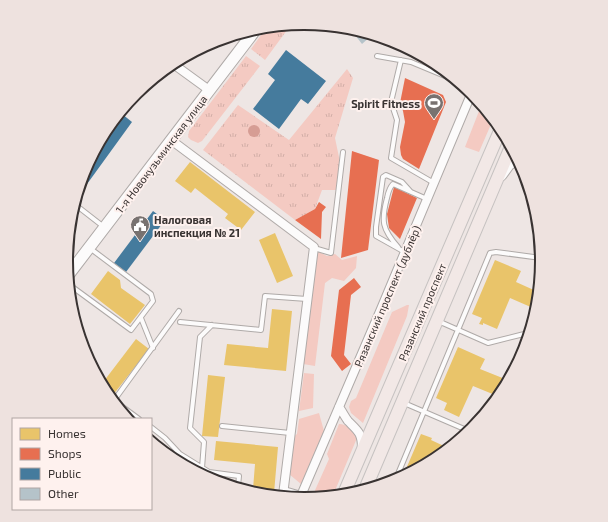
<svg xmlns="http://www.w3.org/2000/svg" width="608" height="522" font-family="'Exo 2',sans-serif">
<defs>
<pattern id="park-tufts" width="24" height="20" patternUnits="userSpaceOnUse"><rect width="24" height="20" fill="#f4cac2"/><path d="M3 7l-1-3M5 7V3M7 7l1-3M15 17l-1-3M17 17v-4M19 17l1-3" fill="none" stroke="#d2aea7"/></pattern>
</defs>
<rect width="100%" height="100%" fill="#eee6e4"/>
<path fill="#f4cac2" d="M 481,106 L 492,122 L 479,152 L 465,147 Z
M 315,250 L 327,256 L 335,254 L 342,260 L 357,256 L 356,268 L 344,281 L 332,278 L 325,283 L 315,366 L 303,364 Z
M 407,305 L 409,305 L 407,316 L 363,423 L 351,413 L 349,407 L 351,401 L 356,398 L 392,312 Z
M 304,373 L 314,374 L 313,408 L 299,411 Z
M 319,413 L 324,431 L 301,484 L 289,474 L 292,438 L 297,434 L 299,419 Z
M 339,424 C 347,424 355,431 357,438 L 334,493 L 312,497 L 329,459 L 327,454 Z"/>
<path fill="url(#park-tufts)" d="M 290,26 L 265,60 L 251,49 L 264,31 Z
M 246,56 L 260,66 L 202,141 L 198,143 L 191,140 L 188,137 L 189,131 Z
M 347,69 L 353,78 L 335,138 L 340,162 L 336,190 L 322,190 L 315,209 L 295,220 L 203,150 L 238,105 L 289,140 Z"/>
<path fill="#d69d94" d="M248 131a6 6 0 1 1 12 0a6 6 0 1 1-12 0Z"/>
<path fill="#e9c46a" d="M 190,162 L 255,212 L 241,230 L 225,218 L 228,214 L 195,188 L 191,193 L 175,181 Z
M 275,233 L 293,276 L 277,283 L 259,240 Z
M 495,260 L 521,271 L 516,282 L 536,291 L 533,308 L 510,298 L 497,329 L 483,323 L 483,325 L 479,324 L 482,318 L 472,314 Z
M 108,271 L 120,280 L 121,288 L 145,305 L 130,324 L 91,294 Z
M 272,309 L 292,311 L 286,371 L 224,365 L 227,344 L 268,348 Z
M 136,339 L 149,349 L 113,395 L 104,381 Z
M 458,347 L 485,359 L 480,369 L 505,379 L 495,395 L 473,386 L 459,417 L 444,410 L 447,403 L 436,398 Z
M 208,375 L 225,377 L 218,437 L 202,436 Z
M 421,434 L 432,438 L 431,440 L 446,447 L 403,476 Z
M 216,441 L 278,447 L 274,493 L 253,489 L 255,464 L 214,460 Z"/>
<path fill="#e76f51" d="M 405,78 L 443,95 L 446,102 L 419,169 L 403,159 L 401,155 L 400,147 L 405,122 L 403,111 L 400,103 Z
M 352,151 L 379,160 L 368,250 L 341,258 Z
M 394,187 L 417,198 L 400,239 L 389,228 L 387,214 Z
M 319,202 L 326,207 L 322,212 L 321,239 L 295,220 L 315,209 Z
M 354,278 L 361,287 L 351,295 L 344,355 L 351,364 L 342,371 L 331,356 L 339,290 Z"/>
<path fill="#457b9d" d="M 286,50 L 326,81 L 308,104 L 301,99 L 279,129 L 253,109 L 275,80 L 268,74 Z
M 122,114 L 132,122 L 82,191 L 80,189 L 84,170 Z
M 153,211 L 165,220 L 126,272 L 114,263 Z"/>
<path fill="#b5c3c9" d="M 356,33 L 371,36 L 362,44 L 355,35 Z"/>
<g fill="none" stroke-linecap="round" stroke-linejoin="round">
<g stroke="#afaaa8" stroke-width="6">
<path id="lane" d="M 377,56 L 411,62 L 452,79
M 401,60 L 391,102 L 397,120 L 391,158 L 434,183
M 77,206 L 104,227
M 398,247 C 382,229 381,221 387,198 C 388,193 389,188 393,184 L 427,199
M 314,248 L 331,253 L 343,152
M 401,250 L 376,236 L 376,227 L 383,177 L 386,175 L 402,182 L 411,192
M 71,286 L 131,330 L 153,301 L 151,294 L 91,249
M 141,318 L 153,348
M 438,321 L 488,343 L 528,333
M 180,322 L 261,330 L 265,296 L 307,299
M 115,399 L 179,311
M 404,403 L 469,431
M 120,405 L 139,419
M 222,426 L 290,433
M 151,427 L 165,438 L 180,454
M 171,453 L 180,454 L 209,472 L 239,476 L 238,486
M 202,468 L 204,442 L 190,428 L 200,337 L 212,325
M 395,481 L 490,253 L 496,252 L 541,258"/>
</g>
<g stroke="#afaaa8" stroke-width="10">
<path id="street" d="M 176,66 L 209,90
M 171,140 L 314,247 L 283,495
M 339,407 C 342,411 345,417 348,421 C 358,431 362,433 362,448
M 284,491 L 301,496
M 300,498 L 381,309 L 472,92"/>
</g>
<g stroke="#afaaa8" stroke-width="13">
<path id="secondary" d="M 501,175 L 509,164 L 517,159
M 69,274 L 253,33"/>
</g>
<g stroke="#c6c2c1" stroke-width="14">
<path id="primary" d="M 366,487 L 510,149
M 345,491 L 499,133"/>
</g>
<use href="#lane" stroke="#fcfbfb" stroke-width="4"/>
<use href="#street" stroke="#fcfbfb" stroke-width="8"/>
<use href="#secondary" stroke="#fcfbfb" stroke-width="11"/>
<use href="#primary" stroke="#f2e8e6" stroke-width="12"/>
</g>
<defs>
<g id="stadium-pin" transform="scale(1)"><path d="M0 17L-7.5 6A9.5 9.5 0 1 1 7.5 6Z" fill="#787270" stroke="#fef1ee"/><path d="M0-5a6.5 5 0 1 0 0 10a6.5 5 0 1 0 0-10ZM-3.5-1.8h7v3.6h-7Z" fill="#fff"/></g>
<g id="civic-pin" transform="scale(1)"><path d="M0 17L-7.5 6A9.5 9.5 0 1 1 7.5 6Z" fill="#787270" stroke="#fef1ee"/><path d="M-.6-6.5H3V-4.5H.6V-3L4-1V1h2V6H-6V1h2V-1L-.6-3ZM-1.2 2.5V6h2.4V2.5Z" fill="#fff"/></g>
</defs>
<g fill-rule="evenodd">
<use href="#stadium-pin" x="434" y="103"/>
<use href="#civic-pin" x="140" y="225"/>
</g>
<g text-anchor="middle" dominant-baseline="central" stroke-width="4" stroke-linejoin="round" paint-order="stroke">
<g font-size="11" font-weight="bold" fill="#393332" stroke="#fef1ee" text-anchor="end">
<text x="420" y="103">Spirit Fitness</text>
<text x="154" y="219" text-anchor="start">Налоговая<tspan x="154" dy="13">инспекция № 21</tspan></text>
</g>
<g font-size="11" fill="#393332" stroke="#fef1ee">
<text transform="translate(161 154) rotate(-53)">1-я Новокузьминская улица</text>
<text transform="translate(387 296) rotate(-67)">Рязанский проспект (дублёр)</text>
<text transform="translate(422 312) rotate(-67)">Рязанский проспект</text>
</g>
</g>
<path d="M0 0H608V522H0ZM73 261a231 231 0 1 1 462 0a231 231 0 1 1-462 0Z" fill="#eee2df" fill-rule="evenodd"/>
<path fill="none" stroke="#393332" stroke-width="2" d="M73 261a231 231 0 1 1 462 0a231 231 0 1 1-462 0Z"/>
<rect x="12" y="418" width="140" height="92" fill="#fef1ee" stroke="#afa5a3"/>
<rect x="20" y="428" width="20" height="12" fill="#e9c46a" stroke="#afa5a3"/>
<text x="48" y="438" font-size="12" fill="#393332">Homes</text>
<rect x="20" y="448" width="20" height="12" fill="#e76f51" stroke="#afa5a3"/>
<text x="48" y="458" font-size="12" fill="#393332">Shops</text>
<rect x="20" y="468" width="20" height="12" fill="#457b9d" stroke="#afa5a3"/>
<text x="48" y="478" font-size="12" fill="#393332">Public</text>
<rect x="20" y="488" width="20" height="12" fill="#b5c3c9" stroke="#afa5a3"/>
<text x="48" y="498" font-size="12" fill="#393332">Other</text>
</svg>
